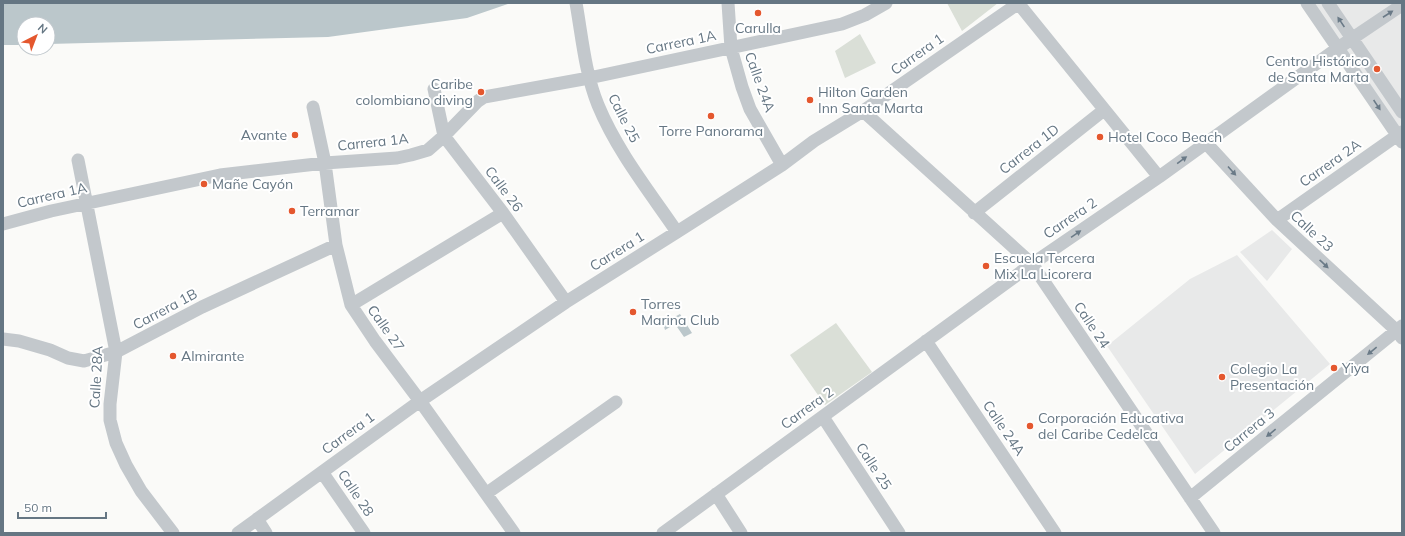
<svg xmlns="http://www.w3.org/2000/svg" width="1405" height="536" font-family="Mulish,sans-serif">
<rect width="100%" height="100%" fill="#fafaf8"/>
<path fill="#e8e9e9" d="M 1305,3 L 1402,3 L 1402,143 Z
M 1272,230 L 1292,249 L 1267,281 L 1240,252 Z
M 1237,255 L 1330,364 L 1195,474 L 1107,346 L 1190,279 Z"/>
<path fill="#dadfd7" d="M 947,3 L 998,3 L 962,31 Z
M 860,34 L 876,63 L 845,78 L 835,51 Z
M 836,323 L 872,372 L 825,405 L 790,355 Z"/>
<path fill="#bbc7cb" d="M 3,3 L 511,3 L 467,18 L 328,37 L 48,44 L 48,24 L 24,24 L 24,45 L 3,45 Z
M 680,314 L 692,333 L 684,337 L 675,324 L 665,330 L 663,323 Z"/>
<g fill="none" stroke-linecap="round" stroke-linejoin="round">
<path stroke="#c3c8cc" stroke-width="13" d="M 576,3 C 582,37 585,73 598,105 C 617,151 649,191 677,232
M 728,3 L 731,48 L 742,87 L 750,109 L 782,165
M 1018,3 L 1159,177
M 1307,3 L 1402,142
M 1328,3 L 1402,112
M 434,89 L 444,136 L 503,213 L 566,302
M 313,107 L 325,163 L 336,245 L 351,305 L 375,341 L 420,401 L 514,533
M 863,111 L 1032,264 L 1214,533
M 1206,143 L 1277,220 L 1397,331 L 1402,338
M 78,160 L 116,352 L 110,404 L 110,420 L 116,443 L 126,465 L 141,491 L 173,533
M 974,213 L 1104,110
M 1277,220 L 1402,132
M 3,224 L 51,211 L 220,175 L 325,163 L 397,158 L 411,155 L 428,150 L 444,136 L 478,101 L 484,97 L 589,78 L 842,24 L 865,15 L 886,3
M 351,305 L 503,213
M 3,339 L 19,341 L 50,350 L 68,358 L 84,361 L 116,352 L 202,307 L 336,245
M 926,341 L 1055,533
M 823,417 L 899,533
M 322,472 L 364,533
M 487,493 L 616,402
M 716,494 L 741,533
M 1190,498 L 1402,326
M 257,519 L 266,533
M 238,533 L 420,401 L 566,302 L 677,232 L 782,165 L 814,141 L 863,111 L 1019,3
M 663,533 L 1032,264 L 1159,177 L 1338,48 L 1402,5"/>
</g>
<defs><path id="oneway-solid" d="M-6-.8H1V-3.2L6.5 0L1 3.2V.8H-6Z"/></defs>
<g fill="#6a7a87">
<use href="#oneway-solid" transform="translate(1388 14) rotate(-33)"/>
<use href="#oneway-solid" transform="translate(1341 22) rotate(-124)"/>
<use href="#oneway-solid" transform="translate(1377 105) rotate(56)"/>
<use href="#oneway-solid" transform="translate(1182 160) rotate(-36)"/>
<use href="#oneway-solid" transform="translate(1232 171) rotate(48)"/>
<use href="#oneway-solid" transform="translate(1076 234) rotate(-34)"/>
<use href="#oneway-solid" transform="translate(1324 264) rotate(43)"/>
<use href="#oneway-solid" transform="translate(1372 351) rotate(141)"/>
<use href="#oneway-solid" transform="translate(1271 433) rotate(141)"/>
</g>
<g fill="#e4572e" stroke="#fff" stroke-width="1.5">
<circle cx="758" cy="13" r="4"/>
<circle cx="1377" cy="69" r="4"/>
<circle cx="481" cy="92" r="4"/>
<circle cx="810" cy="100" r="4"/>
<circle cx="711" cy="116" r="4"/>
<circle cx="295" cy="135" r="4"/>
<circle cx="1100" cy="137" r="4"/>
<circle cx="204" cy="184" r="4"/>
<circle cx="292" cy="211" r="4"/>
<circle cx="986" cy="266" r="4"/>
<circle cx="633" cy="312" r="4"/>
<circle cx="173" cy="356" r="4"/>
<circle cx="1334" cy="368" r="4"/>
<circle cx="1222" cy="377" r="4"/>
<circle cx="1030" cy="426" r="4"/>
</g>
<g text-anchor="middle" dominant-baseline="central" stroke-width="4" stroke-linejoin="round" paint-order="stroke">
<g font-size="14" fill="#657683" stroke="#fff" text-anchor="start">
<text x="758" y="28" text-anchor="middle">Carulla</text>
<text x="1369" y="61" text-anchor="end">Centro Histórico<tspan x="1369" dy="16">de Santa Marta</tspan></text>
<text x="473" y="84" text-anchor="end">Caribe<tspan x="473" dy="16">colombiano diving</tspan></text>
<text x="818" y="92">Hilton Garden<tspan x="818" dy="16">Inn Santa Marta</tspan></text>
<text x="711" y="131" text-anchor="middle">Torre Panorama</text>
<text x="287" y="135" text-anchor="end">Avante</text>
<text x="1108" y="137">Hotel Coco Beach</text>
<text x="212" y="184">Mañe Cayón</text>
<text x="300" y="211">Terramar</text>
<text x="994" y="258">Escuela Tercera<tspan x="994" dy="16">Mix La Licorera</tspan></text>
<text x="641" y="304">Torres<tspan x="641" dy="16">Marina Club</tspan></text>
<text x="181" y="356">Almirante</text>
<text x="1342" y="368">Yiya</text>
<text x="1230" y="369">Colegio La<tspan x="1230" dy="16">Presentación</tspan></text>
<text x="1038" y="418">Corporación Educativa<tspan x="1038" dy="16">del Caribe Cedelca</tspan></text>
</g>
<g font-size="14" fill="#657683" stroke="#fff">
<text transform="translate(681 42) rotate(-12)">Carrera 1A</text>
<text transform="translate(917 54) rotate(-35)">Carrera 1</text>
<text transform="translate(760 82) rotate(70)">Calle 24A</text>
<text transform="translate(624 118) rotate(63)">Calle 25</text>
<text transform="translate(373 142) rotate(-6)">Carrera 1A</text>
<text transform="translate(1029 149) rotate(-38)">Carrera 1D</text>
<text transform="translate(1330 163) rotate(-35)">Carrera 2A</text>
<text transform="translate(504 189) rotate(53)">Calle 26</text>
<text transform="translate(52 195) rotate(-13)">Carrera 1A</text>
<text transform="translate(1070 218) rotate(-34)">Carrera 2</text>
<text transform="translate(1312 231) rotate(43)">Calle 23</text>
<text transform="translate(617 251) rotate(-32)">Carrera 1</text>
<text transform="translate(165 309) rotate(-28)">Carrera 1B</text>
<text transform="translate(1092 325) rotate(56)">Calle 24</text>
<text transform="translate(386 328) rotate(55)">Calle 27</text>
<text transform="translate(96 377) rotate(-87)">Calle 28A</text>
<text transform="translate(807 408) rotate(-36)">Carrera 2</text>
<text transform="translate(1004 428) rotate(56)">Calle 24A</text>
<text transform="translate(1249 430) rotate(-39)">Carrera 3</text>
<text transform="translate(348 433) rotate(-36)">Carrera 1</text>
<text transform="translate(874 466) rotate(57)">Calle 25</text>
<text transform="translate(356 493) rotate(56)">Calle 28</text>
</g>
</g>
<rect width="1405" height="536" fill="none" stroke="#657683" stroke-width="8"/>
<g transform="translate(36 36) rotate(42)"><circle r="19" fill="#ffffff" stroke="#c1c8cd"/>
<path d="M0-3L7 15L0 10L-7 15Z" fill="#e4572e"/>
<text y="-6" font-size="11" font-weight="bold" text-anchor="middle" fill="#657683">N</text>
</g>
<path d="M18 512v6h88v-6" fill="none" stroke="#657683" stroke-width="2"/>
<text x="24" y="512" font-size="12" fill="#657683" stroke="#ffffff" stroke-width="3" paint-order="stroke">50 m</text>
</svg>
